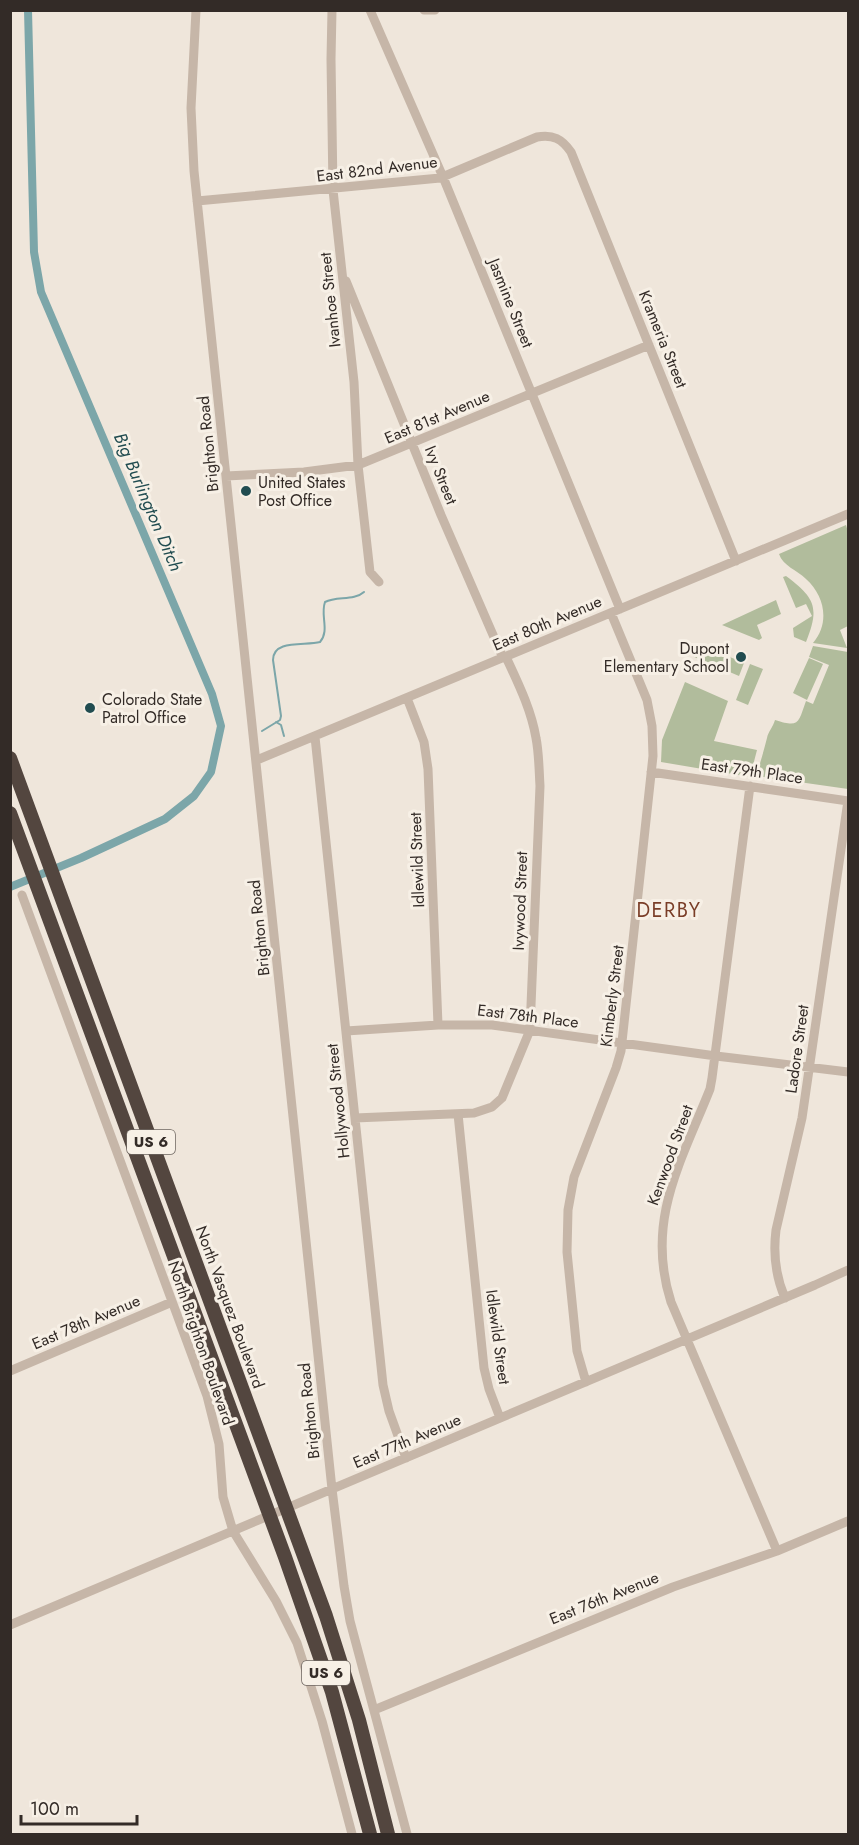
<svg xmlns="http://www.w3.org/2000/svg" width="859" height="1845" font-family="Jost,sans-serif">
<rect width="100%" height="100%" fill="#efe6db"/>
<path fill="#b1bc9c" d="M 846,525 L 848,532 L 848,626 L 840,630 L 847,648 L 813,643 C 830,623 825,596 806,579 C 797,570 783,566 779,554 Z
M 786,576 C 815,598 820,607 806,642 L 794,637 L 793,628 L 812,616 L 806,604 L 796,608 L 783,577 Z
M 776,600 L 781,614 L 757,625 L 762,638 L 759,640 L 722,625 Z
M 697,643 L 744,663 L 739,676 L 692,656 Z
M 813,646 L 848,652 L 848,789 L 756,776 C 760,764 764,750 767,738 C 768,732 773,727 775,720 C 800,728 798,723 806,701 L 813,704 L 829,665 L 809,657 Z
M 809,658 L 823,664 L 807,700 L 793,693 Z
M 750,664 L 763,669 L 748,705 L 736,700 Z
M 685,682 L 728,701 L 714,741 L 757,750 L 750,777 L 661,762 L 662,740 Z"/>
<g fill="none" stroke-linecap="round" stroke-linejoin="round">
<path stroke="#7ca6a9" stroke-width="2" d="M 276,722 L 281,725 L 284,736
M 262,731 L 280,720 L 281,716 L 273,660 C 273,639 305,646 320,642 C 330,630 320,616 325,602 C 337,596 354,601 364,592"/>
<path stroke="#7ca6a9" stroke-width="8" d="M 10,887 L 81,858 L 165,819 L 194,796 L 211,772 L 221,726 L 212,694 L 41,292 L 34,252 L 28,10"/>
<path stroke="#c6b6a8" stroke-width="9" d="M 196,10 L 191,108 L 194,171 L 332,1489 L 344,1586 L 350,1621 L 407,1834
M 332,10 L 331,59 L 333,190 L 354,382 L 358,465 L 370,572 L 379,582
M 370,10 L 443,177 L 620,609
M 424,10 L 435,10
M 197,201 L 440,178 L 537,137 C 553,134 562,139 571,152 L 736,561
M 346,281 L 441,515 L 503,658
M 226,476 L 304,472 L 358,465 L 649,345
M 407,698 L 424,742 L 428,769 L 438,1025
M 315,737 L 383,1385 L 389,1411 L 406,1458
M 257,760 L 848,514
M 651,772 L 848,801
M 750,786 L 712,1078 L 710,1089 C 681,1162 645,1221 671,1302 L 777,1551
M 22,895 L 207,1396 L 219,1444 L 223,1497 L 233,1531 L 276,1601 L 297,1643 L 322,1721 L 352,1834
M 346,1031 L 438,1025 L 492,1025 L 716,1056 L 848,1072
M 458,1114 L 484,1368 L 489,1389 L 500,1418
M 355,1118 L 474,1113 L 492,1107 L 502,1098 L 530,1030 L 540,786 C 539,770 539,753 536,738 C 531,709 518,683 506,657
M 785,1298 C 775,1275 773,1254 776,1230 L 802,1118 L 848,801
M 10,1371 L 172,1302
M 586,1382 L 577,1351 L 567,1252 L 568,1210 L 574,1177 L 616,1068 L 621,1051 L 653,756 L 652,726 L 647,700 L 611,613
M 10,1625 L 815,1285 L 848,1270
M 374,1710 L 673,1587 L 777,1551 L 848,1521"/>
<path stroke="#53463f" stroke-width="14" d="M 10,758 L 326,1616 L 359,1720 L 388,1834
M 10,813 L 285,1557 L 332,1692 L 370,1834"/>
</g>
<g fill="#214c50" stroke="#f7f0e6" stroke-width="2">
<circle cx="246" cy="491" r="6"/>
<circle cx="741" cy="657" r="6"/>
<circle cx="90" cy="708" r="6"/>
</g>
<g text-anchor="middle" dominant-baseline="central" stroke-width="6" stroke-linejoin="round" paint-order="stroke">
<g fill="#f7f0e6" stroke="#6e6660" stroke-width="1.5">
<rect x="127" y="1130" width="48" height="24" rx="4.5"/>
<rect x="302" y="1661" width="48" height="24" rx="4.5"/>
</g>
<g font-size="15" font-weight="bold" fill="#332b27">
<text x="151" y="1142">US 6</text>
<text x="326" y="1673">US 6</text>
</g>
<g font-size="16" fill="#332b27" stroke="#f7f0e6">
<text transform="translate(377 169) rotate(-7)">East 82nd Avenue</text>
<text transform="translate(330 300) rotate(-96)">Ivanhoe Street</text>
<text transform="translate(511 303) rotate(68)">Jasmine Street</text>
<text transform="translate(663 339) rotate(68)">Krameria Street</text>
<text transform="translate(437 417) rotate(-23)">East 81st Avenue</text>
<text transform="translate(208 444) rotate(-96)">Brighton Road</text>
<text transform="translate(441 475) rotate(68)">Ivy Street</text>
<text transform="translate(547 623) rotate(-23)">East 80th Avenue</text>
<text transform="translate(752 771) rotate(8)">East 79th Place</text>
<text transform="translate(417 860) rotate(-92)">Idlewild Street</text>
<text transform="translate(520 901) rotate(-88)">Ivywood Street</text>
<text transform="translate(259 928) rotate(-96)">Brighton Road</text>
<text transform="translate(612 996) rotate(-83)">Kimberly Street</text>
<text transform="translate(528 1016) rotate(7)">East 78th Place</text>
<text transform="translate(797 1049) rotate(-82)">Ladore Street</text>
<text transform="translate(338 1101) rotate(-96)">Hollywood Street</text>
<text transform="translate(670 1155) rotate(-70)">Kenwood Street</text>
<text transform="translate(230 1307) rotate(70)">North Vasquez Boulevard</text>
<text transform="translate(86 1322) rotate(-23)">East 78th Avenue</text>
<text transform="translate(498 1337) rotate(82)">Idlewild Street</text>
<text transform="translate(201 1343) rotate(71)">North Brighton Boulevard</text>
<text transform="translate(309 1411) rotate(-96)">Brighton Road</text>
<text transform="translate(407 1441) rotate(-23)">East 77th Avenue</text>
<text transform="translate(604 1598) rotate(-22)">East 76th Avenue</text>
</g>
<g font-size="16" fill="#332b27" stroke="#f7f0e6" text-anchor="start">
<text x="258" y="482">United States<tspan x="258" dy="18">Post Office</tspan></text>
<text x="729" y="648" text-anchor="end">Dupont<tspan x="729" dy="18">Elementary School</tspan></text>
<text x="102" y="699">Colorado State<tspan x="102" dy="18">Patrol Office</tspan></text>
</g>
<g font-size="18" font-style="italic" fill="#214c50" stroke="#f7f0e6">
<text transform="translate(148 502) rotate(67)">Big Burlington Ditch</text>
</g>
<g font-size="20" letter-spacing="1.5" fill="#7a3e28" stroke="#f7f0e6">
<text x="669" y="910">DERBY</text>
</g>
</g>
<rect width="859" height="1845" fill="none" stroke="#332b27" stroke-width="24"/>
<path d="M21 1815v9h116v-9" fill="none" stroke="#332b27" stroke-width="3"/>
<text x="30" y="1815" font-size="18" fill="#332b27" stroke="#f7f0e6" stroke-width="4.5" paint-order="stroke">100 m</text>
</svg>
